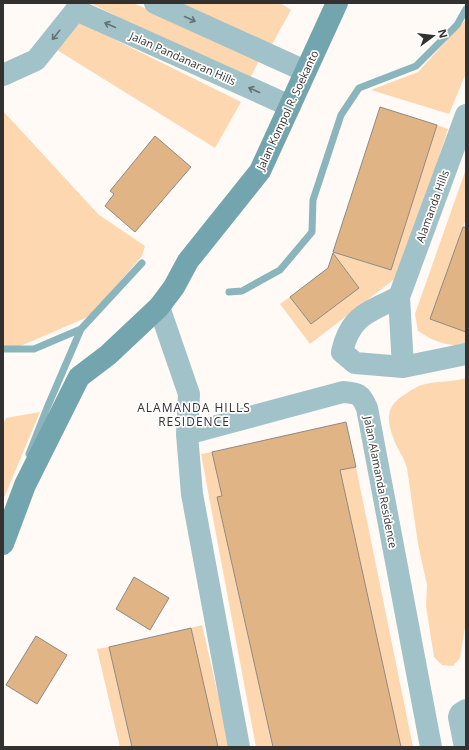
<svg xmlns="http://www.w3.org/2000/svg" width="469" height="750" font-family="'Open Sans',sans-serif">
<rect width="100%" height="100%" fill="#fffaf6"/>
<path fill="#fcd7b0" d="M 90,3 L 133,3 L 261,57 L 248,82 Z
M 177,3 L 280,3 L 291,10 L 270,48 Z
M 466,19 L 466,73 L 449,114 L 371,90 L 418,72 Z
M 79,22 L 241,102 L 215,148 L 57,50 Z
M 3,111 L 99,215 L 145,246 L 142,256 L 90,316 L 18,347 L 3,346 Z
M 437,125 L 448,129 L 401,274 L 310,344 L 280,304 L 290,297 L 311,324 L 359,288 L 333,252 L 391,270 Z
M 466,169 L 466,219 L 431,319 L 466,332 L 466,345 C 448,347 433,341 418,331 L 415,314 Z
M 466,378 L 466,621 L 460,658 L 453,666 L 442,665 L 434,657 L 426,606 L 427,585 L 418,544 L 407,468 C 404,456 396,448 393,437 C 385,416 388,404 407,393 C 413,389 419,385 426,384 C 439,381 453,382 466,378 Z
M 40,412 L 3,500 L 3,425 L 6,418 Z
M 212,452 L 222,496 L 217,498 L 273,747 L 256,747 L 201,454 Z
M 356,467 L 413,747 L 401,747 L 340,470 Z
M 202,625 L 230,747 L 218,747 L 191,628 Z
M 109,647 L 132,747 L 120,747 L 97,649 Z"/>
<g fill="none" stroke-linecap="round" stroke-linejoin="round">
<path stroke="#8ab5bd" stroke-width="7" d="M 229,292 L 242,291 L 280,270 L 312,232 L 313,200 L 341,115 L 359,88 L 416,66 L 457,25 L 466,9
M 3,349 L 34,349 L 81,329 L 142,263
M 29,454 L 47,408 L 81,329"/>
</g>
<path fill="#e1b486" stroke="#8e8a85" d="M 380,107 L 437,125 L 391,270 L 333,252 Z
M 155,136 L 191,167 L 135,232 L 105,206 L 114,194 L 110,191 Z
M 463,227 L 466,227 L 466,332 L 430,319 Z
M 333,253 L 359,288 L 311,324 L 290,297 L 328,268 Z
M 346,422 L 356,467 L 340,470 L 401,747 L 273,747 L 217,497 L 222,496 L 212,452 Z
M 134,577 L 169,598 L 150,630 L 116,609 Z
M 191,628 L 218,747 L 132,747 L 109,647 Z
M 36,636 L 67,655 L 37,704 L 6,685 Z"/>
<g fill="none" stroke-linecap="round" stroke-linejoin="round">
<path stroke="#a1c2c8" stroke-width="22" d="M 155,3 L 305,71
M 76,10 L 290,106
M 3,75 L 36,60 L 76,10 L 78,3
M 399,297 C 368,312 350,316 342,352 L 355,363 L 403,367 L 466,354
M 159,307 L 189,394 L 187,434 L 192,494 L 239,747
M 403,367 L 399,297 L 466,115
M 187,434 L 343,392 C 358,393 361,394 367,408 L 431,747
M 465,747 L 459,717 L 460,714 L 466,710"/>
<path stroke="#73a5ae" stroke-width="22" d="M 3,544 L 25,485 L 79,377 L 108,355 L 159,307 L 174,287 L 188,261 L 260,171 L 337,3"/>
</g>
<defs><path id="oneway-shaft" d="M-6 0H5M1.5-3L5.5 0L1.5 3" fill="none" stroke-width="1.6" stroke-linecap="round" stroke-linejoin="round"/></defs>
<g stroke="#647274">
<use href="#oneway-shaft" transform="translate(190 19) rotate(24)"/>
<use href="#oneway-shaft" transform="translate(110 25) rotate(-156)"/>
<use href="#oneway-shaft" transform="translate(56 35) rotate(129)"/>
<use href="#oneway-shaft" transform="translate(254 90) rotate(-156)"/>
</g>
<g text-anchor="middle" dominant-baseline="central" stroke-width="3.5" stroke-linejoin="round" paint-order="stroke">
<g font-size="11" fill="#33312f" stroke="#fff">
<text transform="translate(183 58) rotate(24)">Jalan Pandanaran Hills</text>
<text transform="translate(287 110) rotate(-65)">Jalan Kompol R. Soekanto</text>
<text transform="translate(432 206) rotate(-70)">Alamanda Hills</text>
<text transform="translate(381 482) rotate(79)">Jalan Alamanda Residence</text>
</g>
<g font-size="12" letter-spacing="1" fill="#33312f" stroke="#fff">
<text x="194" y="407">ALAMANDA HILLS<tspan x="194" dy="14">RESIDENCE</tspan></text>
</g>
</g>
<rect width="469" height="750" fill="none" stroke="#33312f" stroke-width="8"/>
<g transform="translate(433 36) rotate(75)" stroke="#ffffff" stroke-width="3" paint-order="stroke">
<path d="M0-3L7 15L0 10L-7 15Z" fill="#33312f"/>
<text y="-6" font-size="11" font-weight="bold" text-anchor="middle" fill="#33312f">N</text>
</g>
</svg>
